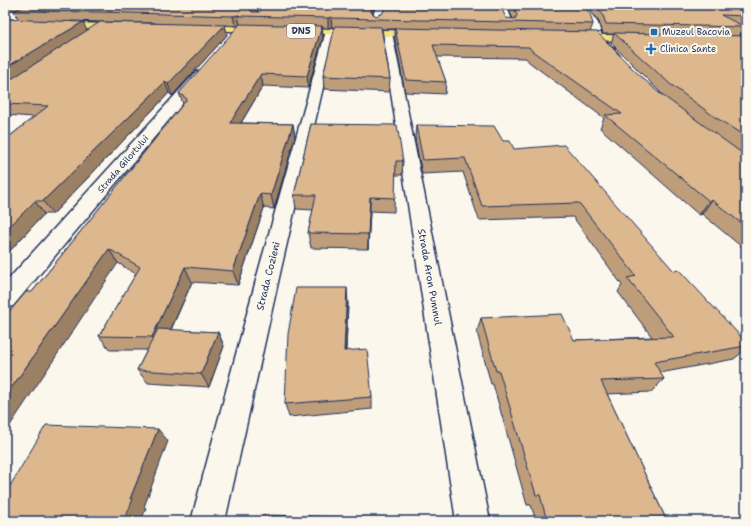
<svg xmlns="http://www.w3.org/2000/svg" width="751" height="526" font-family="'Shantell Sans',sans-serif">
<rect width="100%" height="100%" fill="#fbf7ec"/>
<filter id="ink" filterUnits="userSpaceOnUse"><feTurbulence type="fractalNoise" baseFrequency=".025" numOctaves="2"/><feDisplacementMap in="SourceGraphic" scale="8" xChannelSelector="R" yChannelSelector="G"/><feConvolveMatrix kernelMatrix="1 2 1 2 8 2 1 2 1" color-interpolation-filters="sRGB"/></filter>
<g filter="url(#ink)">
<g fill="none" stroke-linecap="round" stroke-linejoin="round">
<g stroke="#1b2f5e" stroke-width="3">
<path id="street" d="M 376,5 L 386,5 L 382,21 L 377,24 L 372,21 Z
M 496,5 L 506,5 L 514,25 L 513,27 L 505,27 Z
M 575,5 L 585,5 L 598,23 L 602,37 L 619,55 L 617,57 L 609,57 L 592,38 L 588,23 Z
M 331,28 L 336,31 L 281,269 L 225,521 L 191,521 L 259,269 L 326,31 Z
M 387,30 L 392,33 L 490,521 L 456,521 L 382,33 Z
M 200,71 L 204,72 L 206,75 L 204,78 L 13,306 L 5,308 L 5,283 L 196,72 Z"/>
</g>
<g stroke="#1b2f5e" stroke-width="3">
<path id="primary" d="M 5,22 L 124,24 L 129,27 L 124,30 L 5,28 Z
M 196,25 L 424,31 L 429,34 L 424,37 L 192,30 L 191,28 L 192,26 Z
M 712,27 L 746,28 L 746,34 L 708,32 L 707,30 Z
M 572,34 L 642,36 L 647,39 L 642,42 L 568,39 L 567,37 L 568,35 Z"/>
</g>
<use href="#street" fill="#fbf7ec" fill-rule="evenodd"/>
<use href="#primary" fill="#f6e281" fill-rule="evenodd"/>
<path stroke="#1b2f5e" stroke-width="1" d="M 5,19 L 28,19
M 586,32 L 614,33
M 730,34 L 746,35"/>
</g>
<path fill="#be9d7a" stroke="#1b2f5e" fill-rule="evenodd" d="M 5,5 L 262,5 L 256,12 L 375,5 L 373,13 L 376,16 L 513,19 L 507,5 L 583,5 L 593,24 L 590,32 L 658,92 L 664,96 L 611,43 L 614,34 L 603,34 L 599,22 L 586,5 L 746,5 L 746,26 L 741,25 L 745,27 L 740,35 L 746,36 L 746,247 L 743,248 L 702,214 L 699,215 L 600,128 L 604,118 L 529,62 L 526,58 L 437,57 L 446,82 L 445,94 L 405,92 L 395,38 L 395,29 L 382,29 L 390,79 L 389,92 L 324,89 L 323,76 L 335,28 L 332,27 L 328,28 L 322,28 L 323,37 L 308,88 L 263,86 L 241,123 L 293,124 L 295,137 L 274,209 L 264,208 L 238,285 L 192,282 L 171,330 L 218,332 L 224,346 L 209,387 L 148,383 L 137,370 L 147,350 L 110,350 L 99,336 L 136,274 L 118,263 L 32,292 L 183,104 L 179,93 L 240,25 L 235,26 L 225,25 L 227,35 L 172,96 L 169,93 L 53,214 L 44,214 L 5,256 L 5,140 L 34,117 L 5,115 L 5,19 L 19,20 L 14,11 L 17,10 L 5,10 ZM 71,21 L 103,22 L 154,23 L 87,31 Z
M 311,124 L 403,161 L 402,175 L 395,175 L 394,212 L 370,211 L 368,249 L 311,248 L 308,233 L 313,210 L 296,209 L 294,195 Z
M 416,125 L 503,141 L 514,149 L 674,271 L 746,342 L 746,349 L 734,359 L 660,373 L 664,379 L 651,392 L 607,394 L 666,519 L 669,521 L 536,521 L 531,505 L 527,505 L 493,384 L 491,384 L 477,332 L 481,318 L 574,340 L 652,337 L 618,292 L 622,285 L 573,217 L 479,220 L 463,172 L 422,174 L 415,138 Z
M 348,303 L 346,351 L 372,397 L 372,409 L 289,417 L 285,404 Z"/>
<path fill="#9b8063" stroke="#1b2f5e" d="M 68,5 L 85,5 L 71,12 Z
M 138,5 L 154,5 L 142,13 L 137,8 Z
M 252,5 L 262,5 L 252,17 L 249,9 Z
M 372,5 L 375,5 L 371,19 L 371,12 Z
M 238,15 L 240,25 L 235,26 L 233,16 Z
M 331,17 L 332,27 L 328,28 L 328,18 Z
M 83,22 L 87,31 L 5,83 L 5,68 Z
M 225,25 L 227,35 L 172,96 L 168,84 Z
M 322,26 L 323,37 L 308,88 L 307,76 Z
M 261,74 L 263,86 L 233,136 L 230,123 Z
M 165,82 L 169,93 L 53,214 L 43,201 Z
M 293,124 L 295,137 L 274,209 L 271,195 Z
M 260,194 L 264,208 L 238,285 L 233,271 Z
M 370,197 L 370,211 L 368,249 L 368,234 Z
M 712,200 L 702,214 L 699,215 L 709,201 Z
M 35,201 L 44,214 L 5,256 L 5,231 Z
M 746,244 L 746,247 L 743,248 Z
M 109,249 L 118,263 L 5,433 L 5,397 Z
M 185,267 L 192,282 L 161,351 L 152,337 Z
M 347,288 L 348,303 L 345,365 L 344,351 Z
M 218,332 L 224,346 L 209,387 L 201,374 Z
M 158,429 L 168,441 L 144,507 L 146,508 L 141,521 L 124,521 L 130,499 Z"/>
<path fill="#ddb78e" stroke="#1b2f5e" d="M 27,5 L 68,5 L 70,9 L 77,9 L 84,5 L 138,5 L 137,8 L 140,10 L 147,10 L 153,5 L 252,5 L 249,9 L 252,12 L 259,12 L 266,5 L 372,5 L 371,12 L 376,16 L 383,13 L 385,5 L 500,5 L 506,18 L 515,19 L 517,15 L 513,5 L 583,5 L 590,14 L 593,24 L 333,18 L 331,17 L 328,18 L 241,16 L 238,15 L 233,16 L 99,12 L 14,11 Z
M 596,5 L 746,5 L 746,16 L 721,15 L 745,27 L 606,24 L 602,13 Z
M 5,19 L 83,22 L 5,68 Z
M 100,22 L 225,25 L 168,84 L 165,82 L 43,201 L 35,201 L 5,231 L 5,194 L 6,193 L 5,193 L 5,140 L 48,106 L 5,104 L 5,83 Z
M 240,24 L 322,26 L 307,76 L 261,74 L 230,123 L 293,124 L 271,195 L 260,194 L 233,271 L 185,267 L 152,337 L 99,336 L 140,267 L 109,249 L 5,397 L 5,317 L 26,292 L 32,292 L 187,99 L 179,93 Z
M 335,26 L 381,27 L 390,79 L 323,76 Z
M 395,28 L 597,32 L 633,69 L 658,92 L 746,156 L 746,227 L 712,200 L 709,201 L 605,115 L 622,114 L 532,51 L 529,47 L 433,45 L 446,82 L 406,80 Z
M 614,33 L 746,36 L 746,137 L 712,115 L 670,84 Z
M 311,124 L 397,125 L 403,161 L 396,161 L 395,198 L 370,197 L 368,234 L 308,233 L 316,195 L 294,195 Z
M 416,125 L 494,126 L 503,141 L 510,141 L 514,149 L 564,145 L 674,271 L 679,270 L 746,342 L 746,346 L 654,362 L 664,379 L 601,381 L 666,519 L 669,519 L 669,521 L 547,521 L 540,495 L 536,495 L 499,371 L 496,371 L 481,318 L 562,314 L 574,340 L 674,337 L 627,278 L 636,276 L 579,203 L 482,206 L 465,158 L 423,160 Z
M 296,288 L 347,288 L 344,351 L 367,349 L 372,397 L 285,404 L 288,334 Z
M 158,329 L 218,332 L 201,374 L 137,370 Z
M 46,425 L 158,429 L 130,499 L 133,499 L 124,521 L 5,521 L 5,491 L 7,491 Z
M 262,515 L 394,518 L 394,521 L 261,521 Z"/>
</g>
<g fill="#1f6fb2" stroke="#fbf7ec" stroke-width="1.5">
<rect x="650" y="28" width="8" height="8" rx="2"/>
<path d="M649 43h4v4h4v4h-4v4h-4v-4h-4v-4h4z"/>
</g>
<g text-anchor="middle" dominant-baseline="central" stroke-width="4" stroke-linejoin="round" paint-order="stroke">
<rect fill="#fbf7ec" stroke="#5e6b89" stroke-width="1" x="287" y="24" width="28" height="14" rx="3"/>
<g font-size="9" font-weight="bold" fill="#1b2f5e">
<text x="301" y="31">DN5</text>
</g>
<g font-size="9" fill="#1b2f5e" stroke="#fbf7ec" text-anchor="start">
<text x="662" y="32">Muzeul Bacovia</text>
<text x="660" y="49">Clinica Sante</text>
</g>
<g font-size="9" fill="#1b2f5e" stroke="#fbf7ec">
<text transform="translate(123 164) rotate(-49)">Strada Gilortului</text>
</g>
<g font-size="10" fill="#1b2f5e" stroke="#fbf7ec">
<text transform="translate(268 276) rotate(-76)">Strada Cozieni</text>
<text transform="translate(430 277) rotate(80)">Strada Aron Pumnul</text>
</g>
</g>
<rect width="751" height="526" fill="none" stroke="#fbf7ec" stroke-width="20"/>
<rect x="10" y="10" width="731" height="506" fill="none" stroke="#1b2f5e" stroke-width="1.5" filter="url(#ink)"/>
</svg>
